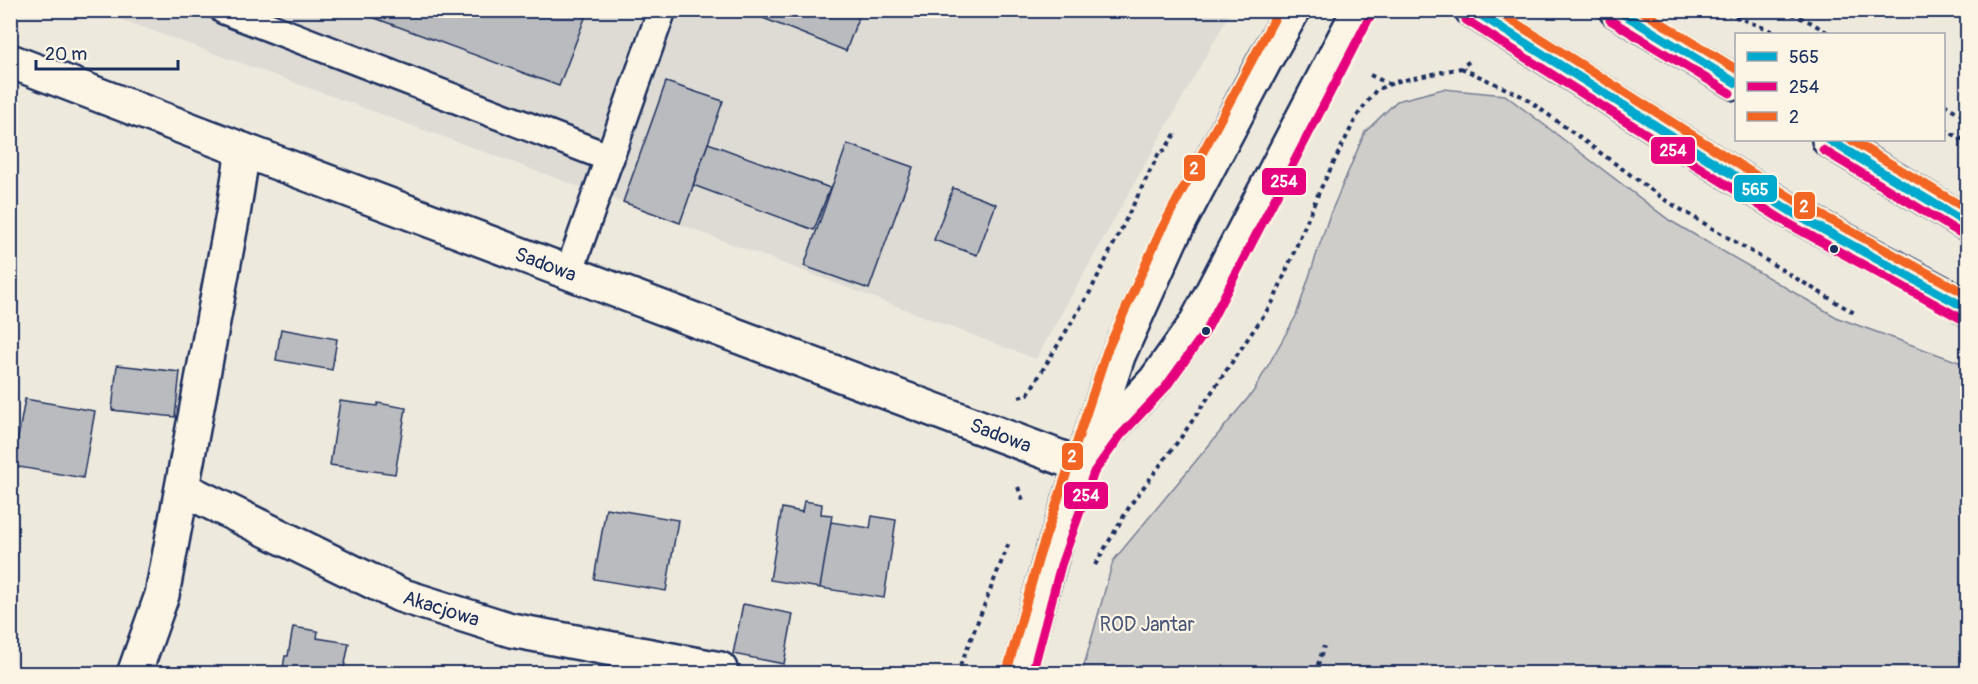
<svg xmlns="http://www.w3.org/2000/svg" width="1978" height="684" font-family="Pangolin,sans-serif">
<rect width="100%" height="100%" fill="#eee9dd"/>
<filter id="ink" filterUnits="userSpaceOnUse"><feTurbulence type="fractalNoise" baseFrequency=".0167" numOctaves="2"/><feDisplacementMap in="SourceGraphic" scale="12" xChannelSelector="R" yChannelSelector="G"/><feConvolveMatrix kernelMatrix="1 2 1 2 8 2 1 2 1" color-interpolation-filters="sRGB"/></filter>
<g filter="url(#ink)">
<path fill="#dedbd4" d="M 98,11 L 1231,11 L 1036,359 L 597,193 Z"/>
<path fill="#cfcdca" stroke="#757e94" stroke-width="1.5" d="M 1443,89 L 1505,95 L 1669,220 L 1838,318 L 1967,365 L 1967,673 L 1082,673 L 1113,561 L 1253,392 L 1296,316 L 1329,217 L 1365,132 L 1397,101 Z"/>
<path fill="#babbbe" stroke="#1b2f5e" stroke-width="1.5" d="M 353,10 L 588,10 L 559,86 Z
M 766,10 L 861,10 L 846,51 L 763,18 Z
M 666,82 L 723,101 L 680,223 L 623,202 Z
M 708,143 L 830,188 L 814,230 L 693,185 Z
M 847,144 L 913,167 L 869,289 L 804,266 Z
M 953,188 L 996,204 L 977,255 L 934,240 Z
M 281,329 L 337,339 L 332,370 L 276,360 Z
M 117,365 L 180,372 L 175,417 L 112,410 Z
M 25,399 L 95,411 L 83,478 L 13,466 Z
M 340,401 L 377,406 L 378,403 L 406,408 L 395,474 L 330,465 Z
M 804,501 L 822,504 L 821,514 L 832,515 L 820,588 L 770,580 L 782,508 L 802,512 Z
M 606,508 L 678,520 L 666,591 L 594,579 Z
M 872,516 L 896,520 L 884,598 L 820,588 L 831,522 L 870,528 Z
M 743,604 L 793,614 L 784,664 L 733,654 Z
M 293,627 L 318,631 L 317,638 L 349,643 L 343,674 L 282,674 L 285,656 L 288,656 Z"/>
<g fill="none" stroke-linecap="round" stroke-linejoin="round">
<g stroke="#1b2f5e" stroke-width="32">
<path id="service" d="M 224,10 L 610,158
M 569,272 L 662,10"/>
</g>
<g stroke="#1b2f5e" stroke-width="38">
<g id="minor">
<path id="s1" d="M 10,61 L 243,150 L 1083,466"/>
<path id="s2" d="M 183,489 L 400,595 L 511,630 L 720,669"/>
<path d="M 134,674 L 162,595 L 233,214 L 243,150"/>
</g>
</g>
<g stroke="#1b2f5e" stroke-width="38">
<path id="tertiary" d="M 1094,450 L 1111,428 L 1155,381 L 1195,325 L 1359,10
M 1019,674 L 1050,561 L 1118,356 L 1171,238 L 1264,62 L 1293,10"/>
</g>
<g stroke="#1b2f5e" stroke-width="38">
<path id="primary" d="M 1472,10 L 1795,214 L 1945,295 L 1968,309
M 1616,10 L 1736,83
M 1829,140 L 1968,224"/>
</g>
<path stroke="#1b2f5e" stroke-width="4" stroke-dasharray="4.5 4.5" stroke-linecap="butt" d="M 1718,10 L 1780,34
M 1783,10 L 1810,22 L 1830,34
M 1461,68 L 1524,97 L 1665,200 L 1856,314
M 1370,75 L 1389,84
M 1944,104 L 1968,119
M 1944,129 L 1968,143
M 1019,397 L 1028,394 L 1090,292 L 1160,151 L 1164,151 L 1175,134
M 1018,487 L 1024,503
M 1095,565 L 1131,504 L 1182,436 L 1274,300 L 1319,192 L 1357,116 L 1376,90 L 1395,82 L 1461,68 L 1471,60
M 957,674 L 1010,540
M 1315,674 L 1324,646"/>
<use href="#service" stroke="#fcf5e5" stroke-width="27"/>
<use href="#minor" stroke="#fcf5e5" stroke-width="33"/>
<use href="#tertiary" stroke="#fcf5e5" stroke-width="33"/>
<use href="#primary" stroke="#fcf5e5" stroke-width="33"/>
<g stroke="#fcf5e5" stroke-width="14">
<path id="bus-1" d="M 1473,10 L 1795,214 L 1968,309
M 1617,10 L 1736,83
M 1829,140 L 1968,224"/>
</g>
<g stroke="#fcf5e5" stroke-width="14">
<path id="bus-2" d="M 1466,20 L 1789,224 L 1962,319
M 1610,20 L 1730,93
M 1823,150 L 1962,234
M 1032,674 L 1061,565 L 1094,472 L 1120,436 L 1165,388 L 1206,331 L 1370,16"/>
</g>
<g stroke="#fcf5e5" stroke-width="14">
<path id="bus-3" d="M 1495,10 L 1801,204 L 1968,295
M 1640,10 L 1736,69
M 1851,140 L 1968,210
M 1007,671 L 1039,557 L 1107,351 L 1160,232 L 1279,10"/>
</g>
<use href="#bus-1" stroke="#00a9ce" stroke-width="9"/>
<use href="#bus-2" stroke="#e5007d" stroke-width="9"/>
<use href="#bus-3" stroke="#f26522" stroke-width="9"/>
</g>
</g>
<g fill="#1b2f5e" stroke="#fcf5e5" stroke-width="2">
<circle cx="1834" cy="249" r="5"/>
<circle cx="1206" cy="331" r="5"/>
</g>
<g text-anchor="middle" dominant-baseline="central" stroke-width="4.5" stroke-linejoin="round" paint-order="stroke">
<g font-size="20" fill="#1b2f5e" stroke="#fcf5e5">
<text stroke="none"><textPath href="#s1" startOffset="573">Sadowa</textPath></text>
<text stroke="none"><textPath href="#s1" startOffset="1059">Sadowa</textPath></text>
<text stroke="none"><textPath href="#s2" startOffset="285">Akacjowa</textPath></text>
</g>
<g font-size="20" fill="#485679" stroke="#fcf5e5">
<text x="1147" y="624">ROD Jantar</text>
</g>
</g>
<g stroke="#fcf5e5" stroke-width="2">
<rect x="1650" y="136" width="46" height="29" rx="6" fill="#e5007d"/>
<rect x="1183" y="154" width="23" height="28" rx="6" fill="#f26522"/>
<rect x="1261" y="167" width="46" height="29" rx="6" fill="#e5007d"/>
<rect x="1733" y="174" width="45" height="29" rx="6" fill="#00a9ce"/>
<rect x="1793" y="191" width="23" height="29" rx="6" fill="#f26522"/>
<rect x="1061" y="442" width="23" height="29" rx="6" fill="#f26522"/>
<rect x="1063" y="481" width="46" height="29" rx="6" fill="#e5007d"/>
</g>
<g font-size="16" text-anchor="middle" font-weight="bold" fill="#fff">
<text x="1673" y="156">254</text>
<text x="1194" y="174">2</text>
<text x="1284" y="187">254</text>
<text x="1755" y="195">565</text>
<text x="1804" y="212">2</text>
<text x="1072" y="462">2</text>
<text x="1086" y="501">254</text>
</g>
<rect width="1978" height="684" fill="none" stroke="#fcf5e5" stroke-width="36"/>
<rect x="18" y="18" width="1942" height="648" fill="none" stroke="#1b2f5e" stroke-width="2" filter="url(#ink)"/>
<rect x="1735" y="33" width="210" height="108" fill="#fcf5e5" stroke="#a2a6af" stroke-width="1.5"/>
<rect x="1747" y="52" width="30" height="9" fill="#00a9ce" stroke="#a2a6af" stroke-width="1.5"/>
<text x="1789" y="63" font-size="18" fill="#1b2f5e">565</text>
<rect x="1747" y="82" width="30" height="9" fill="#e5007d" stroke="#a2a6af" stroke-width="1.5"/>
<text x="1789" y="93" font-size="18" fill="#1b2f5e">254</text>
<rect x="1747" y="112" width="30" height="9" fill="#f26522" stroke="#a2a6af" stroke-width="1.5"/>
<text x="1789" y="123" font-size="18" fill="#1b2f5e">2</text>
<path d="M36 60v9h142v-9" fill="none" stroke="#1b2f5e" stroke-width="3"/>
<text x="45" y="60" font-size="18" fill="#1b2f5e" stroke="#fcf5e5" stroke-width="4.5" paint-order="stroke">20 m</text>
</svg>
